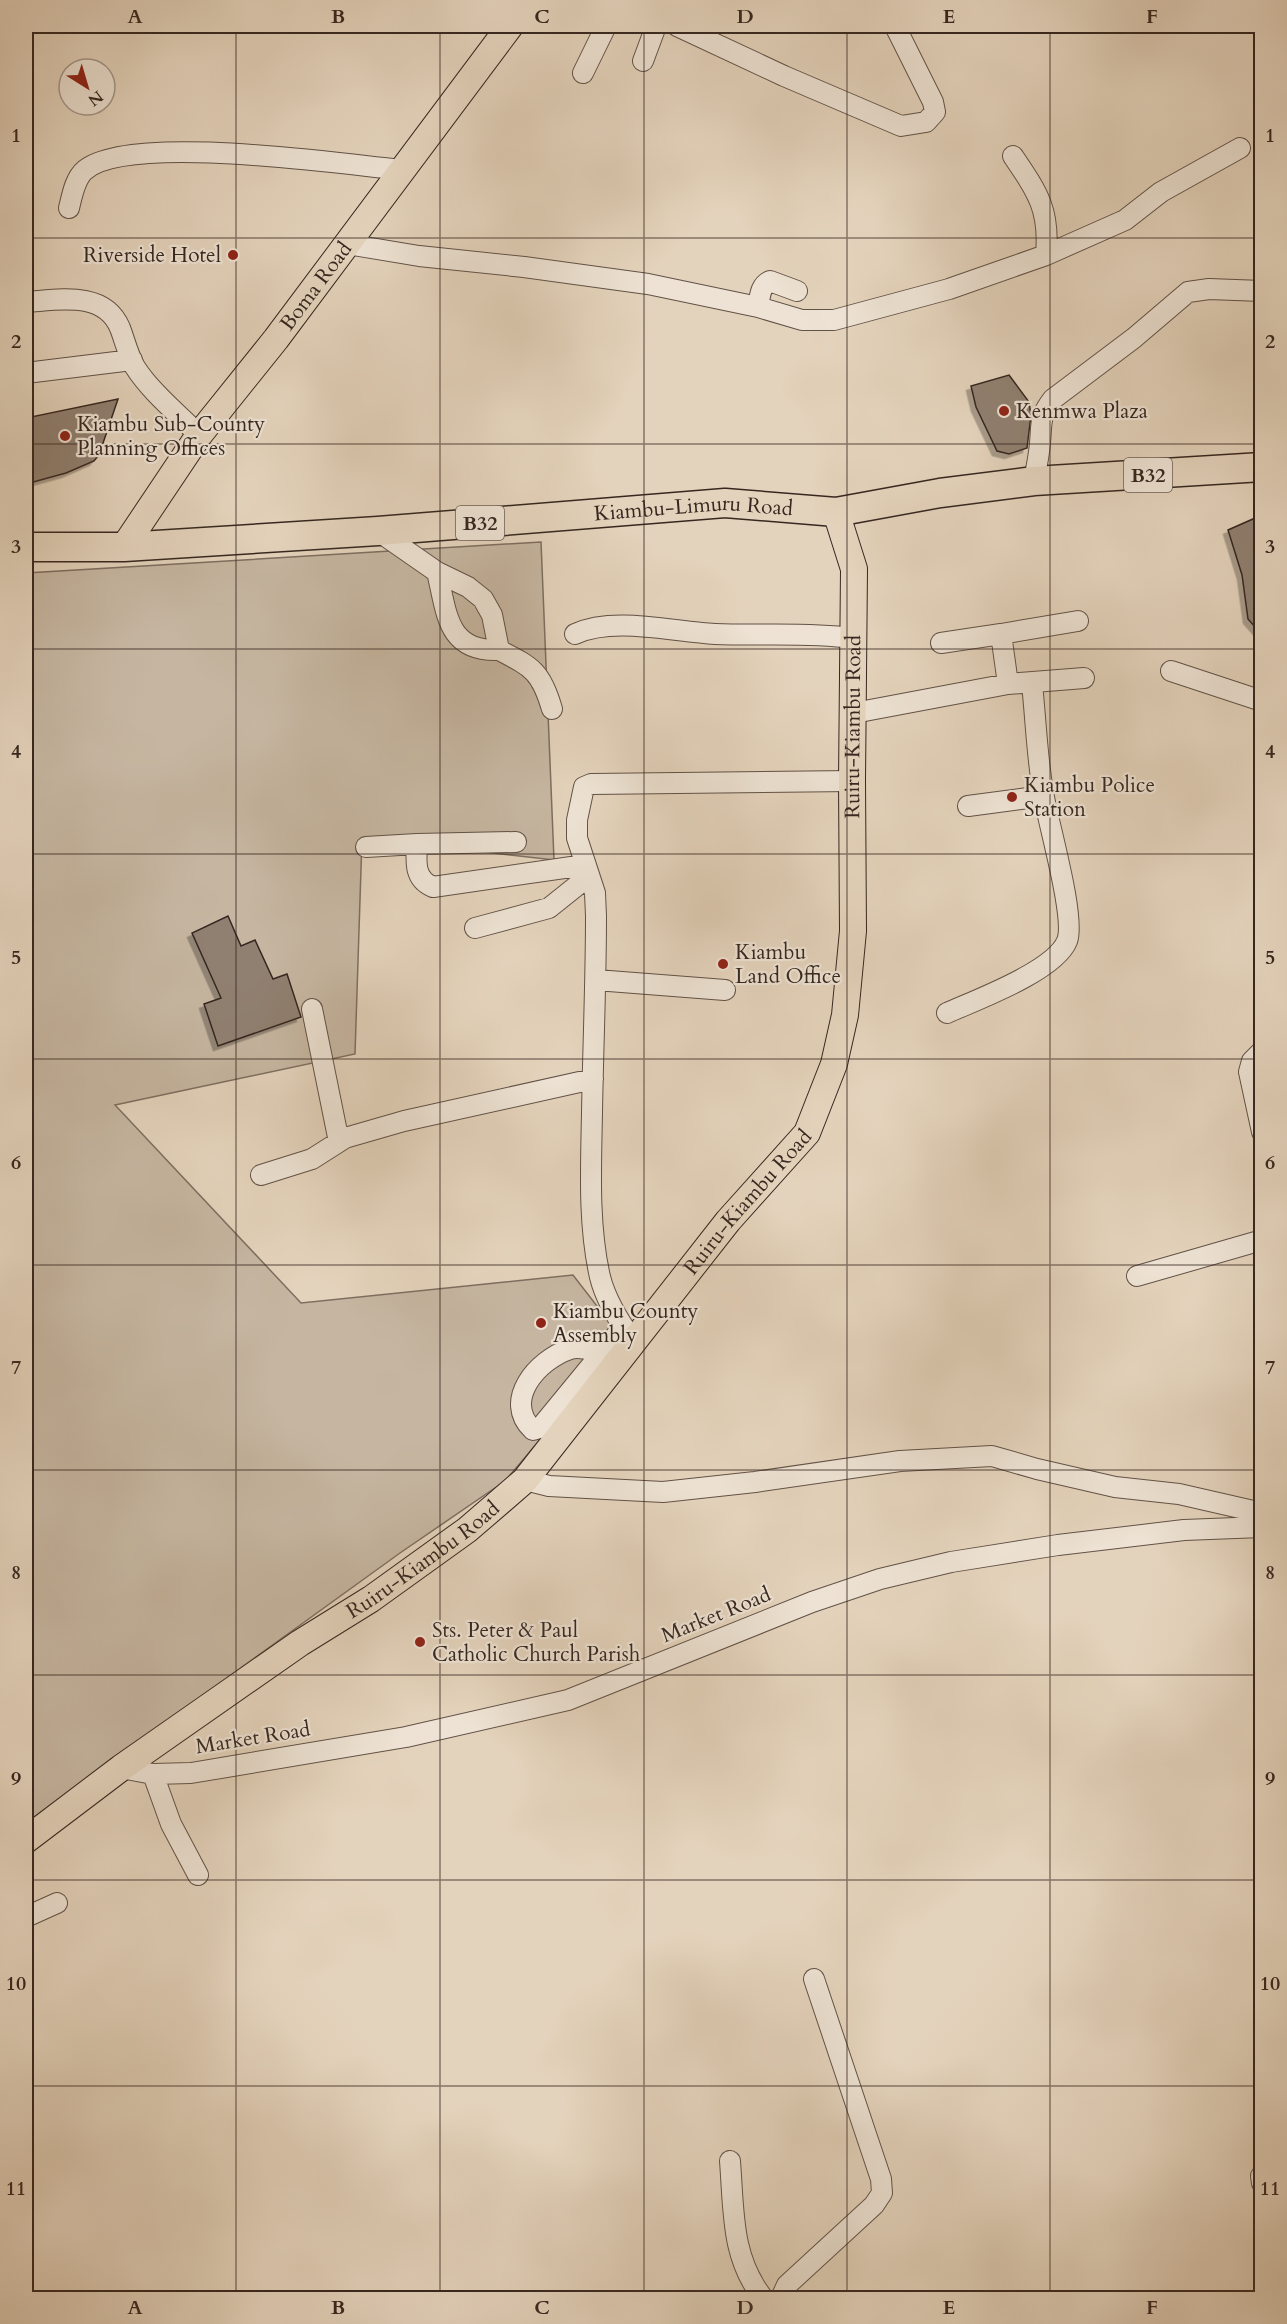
<svg xmlns="http://www.w3.org/2000/svg" width="1287" height="2324" font-family="Cardo,serif">
<defs>
<filter id="shadow"><feDropShadow dx="-4.5" dy="4.5" stdDeviation="0" flood-color="#0004"/></filter>
</defs>
<rect width="100%" height="100%" fill="#e4d3bc"/>
<filter id="stains"><feTurbulence type="fractalNoise" baseFrequency=".00333" numOctaves="4"/><feColorMatrix values="0 0 0 0 .2 0 0 0 0 .09 0 0 0 0 .02 0 0 0 .5 -.17"/></filter>
<radialGradient id="worn" r=".72"><stop offset=".6" stop-color="#630" stop-opacity="0"/><stop offset="1" stop-color="#630" stop-opacity=".3"/></radialGradient>
<path fill="#c6b6a1" stroke="#7e6e60" stroke-width="1.5" d="M 541,542 L 554,860 L 362,838 L 355,1054 L 115,1105 L 301,1303 L 573,1275 L 624,1341 L 505,1481 L 400,1553 L 26,1823 L 26,573 Z"/>
<path fill="#908071" stroke="#362720" stroke-width="1.5" filter="url(#shadow)" d="M 1009,375 L 1029,402 L 1031,415 L 1027,448 L 1009,454 L 997,451 L 976,407 L 971,386 Z
M 118,399 L 99,455 L 94,461 L 66,473 L 26,484 L 26,418 Z
M 1262,515 L 1262,635 L 1248,619 L 1242,575 L 1228,530 Z
M 228,916 L 241,946 L 255,940 L 273,979 L 287,974 L 301,1017 L 218,1046 L 204,1004 L 221,998 L 192,933 Z"/>
<g fill="none" stroke-linecap="round" stroke-linejoin="round">
<g stroke="#625247" stroke-width="22">
<path id="minor" d="M 677,26 L 784,76 L 901,126 L 926,122 L 935,112 L 933,102 L 895,26
M 643,61 L 656,26
M 583,73 L 606,26
M 1013,156 C 1038,193 1050,210 1046,255
M 69,208 C 72,196 75,178 85,170 C 129,133 341,164 403,170
M 347,244 L 419,256 L 524,267 L 648,284 L 758,307 L 802,320 L 834,320 L 949,289 L 1046,255 L 1125,220 L 1161,192 L 1240,148
M 26,302 C 58,300 104,290 120,328 C 125,341 128,355 135,367 C 150,391 179,415 199,435
M 758,307 C 760,297 760,285 770,281 L 797,291
M 26,373 L 132,360
M 1034,481 C 1036,469 1039,456 1040,443 C 1042,422 1039,417 1053,399 L 1134,338 L 1188,292 L 1209,289 L 1262,291
M 378,531 L 437,572 L 468,587 L 483,599 L 492,615 L 499,650 C 532,667 541,671 552,709
M 437,572 C 447,612 446,652 499,650
M 575,634 C 614,616 673,632 715,634 C 761,636 806,632 852,638
M 1001,634 L 1078,621
M 941,643 L 1001,634 L 1008,684
M 1171,671 L 1262,701
M 854,713 L 1008,684 L 1084,678
M 968,806 L 1043,796
M 417,844 L 516,842
M 366,847 L 417,844 C 416,862 414,879 433,887 L 585,865
M 475,928 L 549,908 L 589,876
M 596,980 L 725,990
M 312,1009 L 339,1142
M 947,1013 C 976,1000 1055,971 1067,941 C 1076,919 1049,826 1044,797 C 1037,760 1036,721 1032,684
M 1262,1051 L 1252,1061 L 1249,1072 L 1262,1132
M 261,1175 L 312,1159 L 345,1138 L 404,1121 L 593,1079
M 1137,1276 L 1262,1240
M 634,1342 C 620,1323 606,1301 600,1277 C 588,1224 591,1167 592,1113 C 593,1048 596,982 596,916 L 595,893 L 577,838 L 577,820 L 584,787 L 591,784 L 852,781
M 602,1353 C 591,1350 580,1346 570,1349 C 537,1360 502,1401 533,1430 L 540,1428 L 623,1327
M 525,1480 L 549,1486 L 663,1492 L 755,1482 L 900,1461 L 992,1456 L 1037,1469 L 1115,1487 L 1179,1494 L 1262,1513
M 121,1768 L 153,1774 L 191,1773 L 406,1737 L 568,1700 L 812,1602 L 880,1579 L 951,1562 L 1058,1545 L 1184,1530 L 1262,1527
M 153,1774 L 171,1824 L 198,1875
M 26,1917 L 57,1903
M 730,2161 C 734,2212 731,2257 763,2298
M 1261,2176 L 1262,2183
M 781,2298 L 787,2285 L 874,2205 L 882,2193 L 881,2179 L 814,1979"/>
</g>
<g stroke="#362720" stroke-width="28">
<g id="major">
<path id="s1" d="M 124,547 L 199,435 L 276,339 L 510,26"/>
<path id="s2" d="M 26,1840 L 121,1768 L 300,1643 L 371,1599 L 467,1530 L 525,1480 L 728,1221 L 807,1133 L 834,1064 L 845,1015 L 853,931 L 852,781 L 854,569 L 836,512"/>
</g>
</g>
<g stroke="#362720" stroke-width="31">
<g id="highway">
<path id="s3" d="M 26,547 L 124,547 L 378,531 L 725,503 L 836,512 L 940,493 L 1034,481 L 1262,467"/>
</g>
</g>
<use href="#minor" stroke="#ede2d3" stroke-width="20"/>
<use href="#major" stroke="#e4d3bc" stroke-width="26"/>
<use href="#highway" stroke="#e4d3bc" stroke-width="28"/>
</g>
<path fill="none" stroke="#362720" stroke-width="1.5" stroke-opacity="0.55" d="M 236,26 L 236,2298M 440,26 L 440,2298M 644,26 L 644,2298M 847,26 L 847,2298M 1050,26 L 1050,2298M 26,238 L 1262,238M 26,444 L 1262,444M 26,649 L 1262,649M 26,854 L 1262,854M 26,1059 L 1262,1059M 26,1265 L 1262,1265M 26,1470 L 1262,1470M 26,1675 L 1262,1675M 26,1880 L 1262,1880M 26,2086 L 1262,2086"/>
<g fill="#8f2418" stroke="#ede2d3" stroke-width="2">
<circle cx="233" cy="255" r="6"/>
<circle cx="1004" cy="411" r="6"/>
<circle cx="65" cy="436" r="6"/>
<circle cx="1012" cy="797" r="6"/>
<circle cx="723" cy="964" r="6"/>
<circle cx="541" cy="1323" r="6"/>
<circle cx="420" cy="1642" r="6"/>
</g>
<g text-anchor="middle" dominant-baseline="central" stroke-width="4.5" stroke-linejoin="round" paint-order="stroke">
<g fill="#ede2d3" stroke="#6d5f56" stroke-width="1.5">
<rect x="1124" y="458" width="48" height="34" rx="4.5"/>
<rect x="456" y="506" width="48" height="34" rx="4.5"/>
</g>
<g font-size="20" font-weight="bold" fill="#362720">
<text x="1148" y="475">B32</text>
<text x="480" y="523">B32</text>
</g>
<g font-size="21" fill="#362720" stroke="#ede2d3" text-anchor="start">
<text x="221" y="255" text-anchor="end">Riverside Hotel</text>
<text x="1016" y="411">Kenmwa Plaza</text>
<text x="77" y="424">Kiambu Sub-County<tspan x="77" dy="24">Planning Offices</tspan></text>
<text x="1024" y="785">Kiambu Police<tspan x="1024" dy="24">Station</tspan></text>
<text x="735" y="952">Kiambu<tspan x="735" dy="24">Land Office</tspan></text>
<text x="553" y="1311">Kiambu County<tspan x="553" dy="24">Assembly</tspan></text>
<text x="432" y="1630">Sts. Peter &amp; Paul<tspan x="432" dy="24">Catholic Church Parish</tspan></text>
</g>
<g font-size="21" fill="#362720" stroke="#ede2d3">
<text stroke="none"><textPath href="#s1" startOffset="324">Boma Road</textPath></text>
<text stroke="none"><textPath href="#s3" startOffset="669">Kiambu-Limuru Road</textPath></text>
<text stroke="none"><textPath href="#s2" startOffset="1476">Ruiru-Kiambu Road</textPath></text>
<text stroke="none"><textPath href="#s2" startOffset="972">Ruiru-Kiambu Road</textPath></text>
<text stroke="none"><textPath href="#s2" startOffset="486">Ruiru-Kiambu Road</textPath></text>
<text transform="translate(716 1615) rotate(-22)">Market Road</text>
<text transform="translate(253 1738) rotate(-9)">Market Road</text>
</g>
</g>
<rect width="1287" height="2324" fill="none" stroke="#e4d3bc" stroke-width="66"/>
<g transform="translate(87 87) rotate(143)"><circle r="28" fill="#ede2d3" stroke="#a4978b" stroke-width="1.5"/>
<path d="M0-4.5L10 22L0 15L-10 22Z" fill="#8f2418"/>
<text y="-9" font-size="16" font-weight="bold" text-anchor="middle" fill="#362720">N</text>
</g>
<rect x="33" y="33" width="1221" height="2258" fill="none" stroke="#362720" stroke-width="2"/>
<g font-size="20" text-anchor="middle" font-weight="bold" fill="#362720">
<text x="135" y="23">A</text>
<text x="338" y="23">B</text>
<text x="542" y="23">C</text>
<text x="745" y="23">D</text>
<text x="949" y="23">E</text>
<text x="1152" y="23">F</text>
<text x="16" y="142">1</text>
<text x="1270" y="142">1</text>
<text x="16" y="348">2</text>
<text x="1270" y="348">2</text>
<text x="16" y="553">3</text>
<text x="1270" y="553">3</text>
<text x="16" y="758">4</text>
<text x="1270" y="758">4</text>
<text x="16" y="964">5</text>
<text x="1270" y="964">5</text>
<text x="16" y="1169">6</text>
<text x="1270" y="1169">6</text>
<text x="16" y="1374">7</text>
<text x="1270" y="1374">7</text>
<text x="16" y="1579">8</text>
<text x="1270" y="1579">8</text>
<text x="16" y="1785">9</text>
<text x="1270" y="1785">9</text>
<text x="16" y="1990">10</text>
<text x="1270" y="1990">10</text>
<text x="16" y="2195">11</text>
<text x="1270" y="2195">11</text>
<text x="135" y="2314">A</text>
<text x="338" y="2314">B</text>
<text x="542" y="2314">C</text>
<text x="745" y="2314">D</text>
<text x="949" y="2314">E</text>
<text x="1152" y="2314">F</text>
</g>
<rect width="100%" height="100%" filter="url(#stains)"/>
<rect width="100%" height="100%" fill="url(#worn)"/>
</svg>
